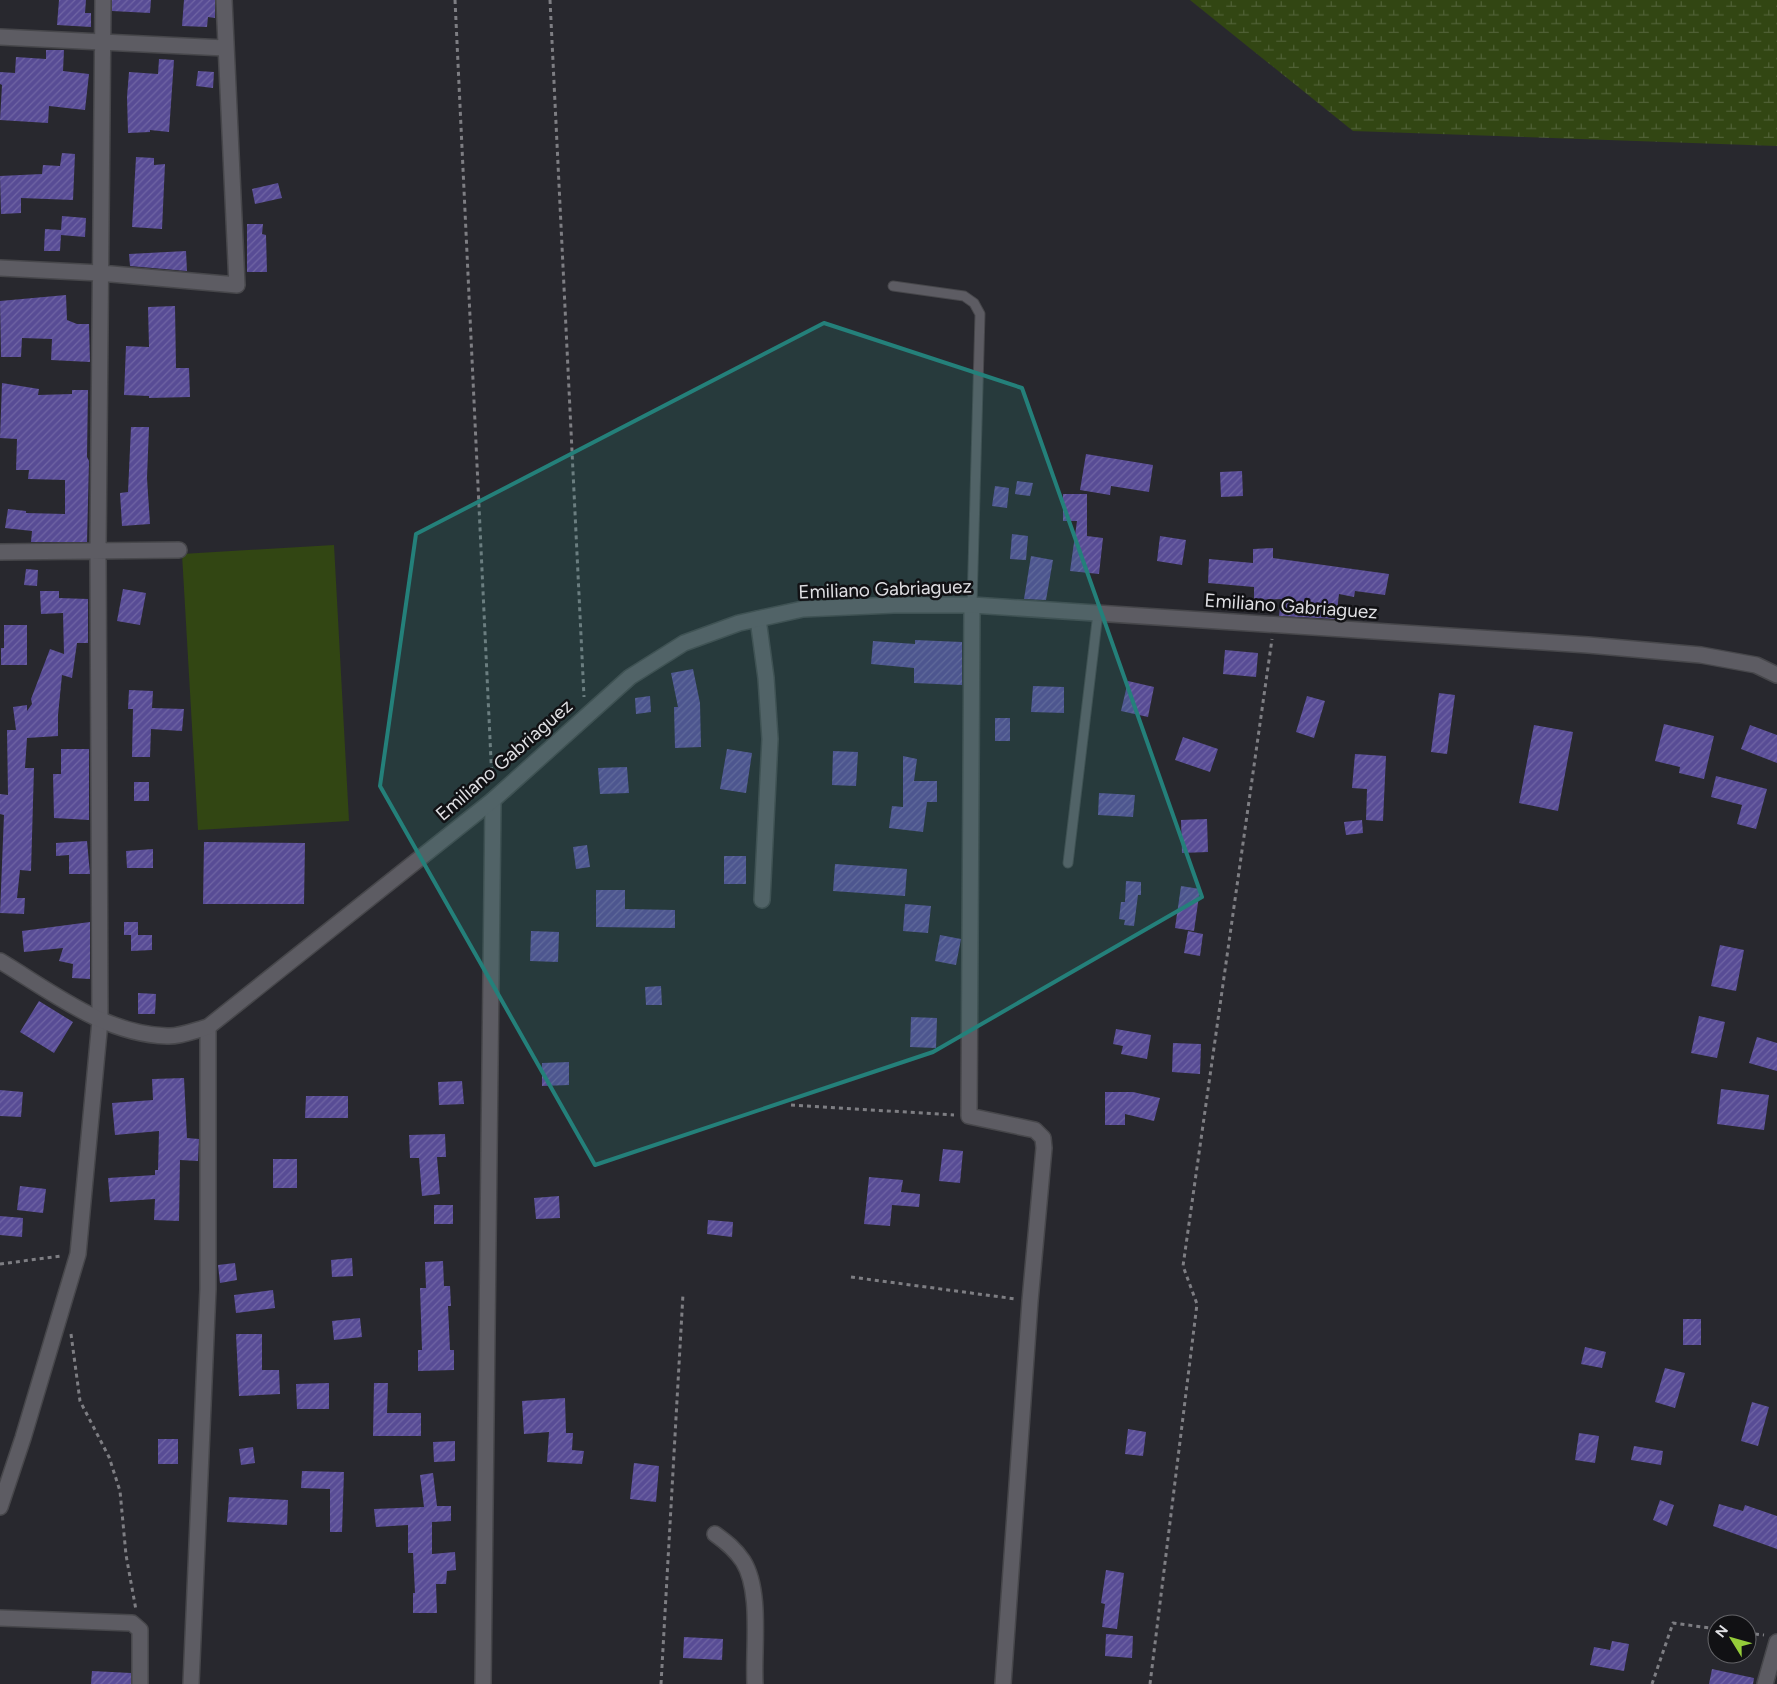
<svg xmlns="http://www.w3.org/2000/svg" width="1777" height="1684" font-family="Figtree,sans-serif">
<defs>
<pattern id="wetland-marsh" width="20" height="14" patternUnits="userSpaceOnUse" patternTransform="scale(1.25)"><rect width="20" height="14" fill="#324613"/><path d="M1 5h8M5 5V1M11 12h8M15 12V8" fill="none" stroke="#4f6035"/></pattern>
<pattern id="building-hatch" width="6" height="6" patternUnits="userSpaceOnUse" patternTransform="scale(1.25)"><rect width="6" height="6" fill="#584c95"/><path d="M-1 1l2-2M0 6l6-6M5 7l2-2" fill="none" stroke="#7065a4"/></pattern>
</defs>
<rect width="100%" height="100%" fill="#28282e"/>
<path fill="url(#wetland-marsh)" d="M 1190,0 L 1777,0 L 1777,146 L 1353,131 Z"/>
<path fill="#324613" d="M 334,545 L 349,821 L 198,830 L 182,554 Z"/>
<path fill="url(#building-hatch)" d="M 59,0 L 86,0 L 85,13 L 91,13 L 91,27 L 57,25 Z
M 112,0 L 151,0 L 150,13 L 112,11 Z
M 184,0 L 215,0 L 215,18 L 208,17 L 207,27 L 182,26 Z
M 46,50 L 64,50 L 63,71 L 89,74 L 85,110 L 49,106 L 48,123 L 0,120 L 2,85 L 0,84 L 0,72 L 15,73 L 16,57 L 46,59 Z
M 159,59 L 174,60 L 169,132 L 150,130 L 150,132 L 128,133 L 127,97 L 129,72 L 158,74 Z
M 198,71 L 214,72 L 213,88 L 196,86 Z
M 62,153 L 75,154 L 73,200 L 21,198 L 21,213 L 1,214 L 0,176 L 42,174 L 43,165 L 60,166 Z
M 136,157 L 154,158 L 154,165 L 165,164 L 162,229 L 132,227 Z
M 278,183 L 282,198 L 255,204 L 252,189 Z
M 62,216 L 86,218 L 85,237 L 61,235 L 60,251 L 44,251 L 45,229 L 61,230 Z
M 247,224 L 263,224 L 262,234 L 266,235 L 267,272 L 247,272 Z
M 186,251 L 187,271 L 130,266 L 129,254 Z
M 66,295 L 67,320 L 77,324 L 89,324 L 90,362 L 51,360 L 52,339 L 22,338 L 21,357 L 1,357 L 0,301 Z
M 175,306 L 176,368 L 189,368 L 190,397 L 149,398 L 149,396 L 124,395 L 126,346 L 149,347 L 148,307 Z
M 2,383 L 39,389 L 38,395 L 72,394 L 72,390 L 88,390 L 87,457 L 89,461 L 87,542 L 31,542 L 32,531 L 5,528 L 8,509 L 26,511 L 26,513 L 65,514 L 65,480 L 28,479 L 29,470 L 16,470 L 17,439 L 0,438 Z
M 131,427 L 149,427 L 147,478 L 150,524 L 122,526 L 120,493 L 128,492 Z
M 1086,454 L 1153,465 L 1149,492 L 1111,486 L 1110,495 L 1080,490 Z
M 1242,471 L 1243,496 L 1221,497 L 1220,472 Z
M 1017,481 L 1033,483 L 1030,496 L 1015,494 Z
M 995,486 L 1009,488 L 1007,508 L 992,506 Z
M 1063,494 L 1087,494 L 1087,536 L 1103,538 L 1099,574 L 1070,571 L 1077,521 L 1063,521 Z
M 1012,534 L 1028,536 L 1026,560 L 1010,559 Z
M 1160,536 L 1186,540 L 1182,565 L 1157,561 Z
M 1273,548 L 1273,558 L 1389,574 L 1385,595 L 1355,591 L 1354,597 L 1339,594 L 1336,619 L 1279,616 L 1281,599 L 1254,600 L 1254,587 L 1208,583 L 1209,559 L 1253,563 L 1253,549 Z
M 1031,556 L 1053,560 L 1046,600 L 1024,599 Z
M 26,569 L 38,570 L 37,586 L 24,585 Z
M 123,589 L 146,593 L 140,625 L 117,621 Z
M 40,591 L 59,591 L 59,598 L 88,599 L 88,643 L 77,643 L 72,678 L 62,675 L 58,715 L 58,736 L 27,738 L 25,768 L 34,768 L 31,871 L 20,870 L 17,898 L 25,898 L 24,914 L 0,913 L 4,815 L 0,814 L 0,794 L 8,795 L 7,730 L 16,730 L 13,707 L 27,705 L 27,711 L 32,704 L 31,699 L 50,649 L 64,654 L 63,613 L 41,614 Z
M 4,625 L 27,625 L 27,665 L 1,665 L 1,648 L 4,648 Z
M 915,640 L 962,642 L 962,685 L 914,683 L 914,668 L 871,664 L 873,641 L 915,644 Z
M 1225,650 L 1258,653 L 1256,677 L 1223,674 Z
M 693,669 L 700,703 L 701,747 L 675,748 L 674,707 L 678,707 L 671,673 Z
M 1128,681 L 1154,687 L 1148,717 L 1121,711 Z
M 1033,686 L 1064,687 L 1064,713 L 1031,712 Z
M 129,690 L 153,691 L 152,708 L 184,709 L 182,731 L 151,729 L 150,757 L 132,757 L 133,709 L 128,709 Z
M 1439,693 L 1455,695 L 1447,754 L 1431,752 Z
M 650,696 L 651,712 L 636,714 L 635,698 Z
M 1307,696 L 1325,701 L 1314,738 L 1296,732 Z
M 995,718 L 1010,718 L 1010,741 L 995,741 Z
M 1664,724 L 1714,736 L 1704,779 L 1679,773 L 1680,767 L 1655,761 Z
M 1534,725 L 1573,732 L 1558,811 L 1519,803 Z
M 1750,725 L 1777,735 L 1777,763 L 1741,749 Z
M 1183,737 L 1218,749 L 1210,772 L 1175,760 Z
M 61,749 L 89,749 L 89,820 L 54,818 L 53,774 L 61,774 Z
M 727,749 L 752,753 L 746,793 L 720,789 Z
M 833,751 L 858,752 L 856,786 L 832,785 Z
M 1355,754 L 1386,756 L 1383,821 L 1366,820 L 1367,789 L 1352,788 Z
M 903,756 L 917,759 L 914,781 L 937,781 L 937,802 L 927,802 L 923,832 L 889,828 L 892,806 L 903,807 Z
M 627,767 L 629,793 L 600,794 L 598,768 Z
M 1716,776 L 1767,789 L 1756,829 L 1737,824 L 1742,805 L 1711,797 Z
M 134,782 L 149,782 L 149,801 L 134,801 Z
M 1099,793 L 1135,795 L 1133,817 L 1098,815 Z
M 1207,819 L 1208,852 L 1182,853 L 1181,820 Z
M 1362,820 L 1363,833 L 1346,835 L 1344,822 Z
M 87,841 L 90,874 L 69,874 L 69,855 L 56,856 L 56,843 Z
M 204,842 L 305,843 L 304,904 L 203,904 Z
M 587,845 L 590,867 L 576,869 L 573,847 Z
M 153,849 L 153,868 L 127,868 L 126,851 Z
M 724,856 L 746,856 L 746,884 L 724,884 Z
M 835,864 L 907,869 L 905,896 L 833,891 Z
M 1126,881 L 1141,882 L 1141,895 L 1138,895 L 1134,926 L 1124,925 L 1125,920 L 1119,919 L 1121,902 L 1125,902 Z
M 1181,886 L 1200,889 L 1194,931 L 1175,928 Z
M 596,890 L 625,890 L 625,909 L 675,910 L 675,928 L 596,927 Z
M 905,904 L 931,906 L 928,933 L 903,931 Z
M 90,922 L 90,979 L 72,978 L 73,964 L 59,961 L 63,948 L 24,952 L 22,931 Z
M 124,922 L 138,922 L 138,935 L 152,935 L 152,950 L 131,951 L 131,935 L 124,935 Z
M 531,931 L 559,932 L 558,962 L 530,961 Z
M 1188,931 L 1203,934 L 1200,956 L 1184,953 Z
M 940,935 L 961,939 L 956,965 L 935,961 Z
M 1720,945 L 1744,950 L 1736,991 L 1711,986 Z
M 661,986 L 662,1005 L 646,1005 L 645,987 Z
M 138,993 L 156,994 L 155,1014 L 138,1014 Z
M 39,1001 L 73,1022 L 54,1053 L 20,1032 Z
M 1699,1016 L 1725,1022 L 1717,1058 L 1691,1053 Z
M 911,1017 L 937,1018 L 936,1048 L 910,1047 Z
M 1116,1029 L 1151,1035 L 1147,1059 L 1121,1054 L 1123,1046 L 1113,1044 Z
M 1757,1037 L 1777,1043 L 1777,1071 L 1749,1063 Z
M 1173,1043 L 1201,1044 L 1200,1074 L 1172,1072 Z
M 569,1062 L 569,1085 L 542,1086 L 542,1063 Z
M 184,1078 L 187,1138 L 199,1139 L 198,1161 L 180,1160 L 179,1221 L 154,1220 L 155,1199 L 110,1202 L 108,1178 L 155,1175 L 155,1170 L 158,1170 L 159,1131 L 115,1135 L 112,1103 L 153,1100 L 152,1079 Z
M 462,1081 L 464,1104 L 439,1105 L 438,1082 Z
M 1721,1089 L 1769,1095 L 1764,1130 L 1717,1124 Z
M 0,1090 L 23,1092 L 21,1117 L 0,1116 Z
M 1105,1092 L 1133,1092 L 1160,1098 L 1154,1121 L 1125,1114 L 1125,1125 L 1105,1125 Z
M 306,1096 L 348,1096 L 348,1118 L 305,1118 Z
M 445,1134 L 446,1157 L 437,1157 L 440,1194 L 422,1196 L 419,1158 L 410,1158 L 409,1135 Z
M 943,1149 L 963,1151 L 960,1183 L 939,1181 Z
M 273,1159 L 297,1159 L 297,1188 L 273,1188 Z
M 869,1177 L 903,1180 L 901,1192 L 920,1194 L 919,1207 L 892,1205 L 890,1226 L 864,1224 Z
M 20,1186 L 46,1189 L 43,1213 L 17,1210 Z
M 559,1196 L 560,1218 L 536,1219 L 534,1198 Z
M 434,1205 L 453,1205 L 453,1224 L 434,1224 Z
M 0,1216 L 23,1218 L 22,1237 L 0,1235 Z
M 708,1220 L 733,1222 L 732,1237 L 707,1234 Z
M 352,1258 L 353,1276 L 332,1277 L 331,1260 Z
M 443,1261 L 444,1286 L 450,1286 L 451,1306 L 448,1306 L 450,1350 L 454,1350 L 454,1370 L 418,1371 L 418,1350 L 422,1350 L 420,1288 L 426,1288 L 425,1262 Z
M 235,1263 L 237,1280 L 220,1283 L 218,1265 Z
M 273,1290 L 275,1308 L 236,1313 L 234,1295 Z
M 360,1318 L 362,1337 L 334,1340 L 332,1321 Z
M 1683,1319 L 1701,1319 L 1701,1345 L 1683,1345 Z
M 236,1334 L 262,1334 L 262,1370 L 279,1370 L 280,1394 L 239,1396 Z
M 1585,1347 L 1606,1352 L 1602,1368 L 1581,1364 Z
M 1665,1368 L 1685,1373 L 1675,1408 L 1655,1402 Z
M 329,1383 L 329,1409 L 297,1409 L 296,1384 Z
M 374,1383 L 388,1383 L 387,1413 L 421,1413 L 421,1436 L 373,1436 Z
M 565,1398 L 566,1433 L 573,1433 L 572,1450 L 584,1451 L 582,1464 L 547,1462 L 549,1432 L 524,1434 L 522,1401 Z
M 1752,1402 L 1769,1407 L 1758,1446 L 1741,1441 Z
M 1128,1429 L 1146,1432 L 1143,1456 L 1125,1454 Z
M 1579,1433 L 1599,1436 L 1595,1463 L 1575,1460 Z
M 158,1439 L 178,1439 L 178,1464 L 158,1464 Z
M 455,1441 L 455,1461 L 434,1462 L 433,1442 Z
M 1634,1446 L 1663,1451 L 1661,1465 L 1631,1460 Z
M 253,1447 L 255,1463 L 241,1465 L 239,1449 Z
M 634,1463 L 659,1466 L 656,1502 L 630,1499 Z
M 302,1471 L 344,1472 L 342,1532 L 330,1532 L 330,1489 L 301,1488 Z
M 433,1473 L 437,1506 L 451,1506 L 451,1521 L 432,1522 L 432,1554 L 455,1552 L 456,1570 L 447,1571 L 446,1584 L 436,1584 L 437,1613 L 413,1613 L 413,1593 L 415,1593 L 413,1553 L 408,1553 L 408,1525 L 376,1527 L 374,1509 L 424,1507 L 420,1475 Z
M 229,1497 L 288,1500 L 287,1525 L 227,1522 Z
M 1660,1500 L 1674,1505 L 1667,1526 L 1653,1520 Z
M 1719,1504 L 1743,1511 L 1745,1505 L 1777,1516 L 1777,1549 L 1713,1526 Z
M 1106,1570 L 1124,1573 L 1117,1629 L 1102,1627 L 1105,1604 L 1101,1603 Z
M 1106,1634 L 1133,1636 L 1132,1658 L 1105,1656 Z
M 684,1637 L 723,1639 L 722,1660 L 683,1658 Z
M 1612,1641 L 1629,1644 L 1624,1671 L 1590,1665 L 1594,1647 L 1610,1650 Z
M 1712,1669 L 1754,1678 L 1753,1684 L 1709,1684 Z
M 92,1671 L 131,1673 L 131,1684 L 91,1684 Z"/>
<g fill="none" stroke-linecap="round" stroke-linejoin="round">
<g stroke="#47474b" stroke-width="11">
<path id="lane" d="M 893,286 L 964,296 L 974,303 L 980,314 L 972,605
M 1068,863 L 1098,613"/>
</g>
<g stroke="#47474b" stroke-width="18">
<path id="street" d="M 0,37 L 225,48
M 0,268 L 100,273 L 237,285 L 224,0
M 0,552 L 179,550
M 972,605 L 969,1116 L 1035,1130 L 1043,1138 L 1044,1148 L 1030,1301 L 1003,1684
M 758,619 L 766,678 L 770,739 L 762,900
M 0,1507 L 23,1438 L 78,1254 L 100,1021 L 98,550 L 103,0
M 715,1534 C 726,1542 735,1549 743,1561 C 762,1591 753,1649 755,1684
M 0,1618 L 132,1623 L 140,1630 L 140,1684
M 191,1684 L 208,1289 L 208,1027
M 483,1684 L 493,800
M 1765,1684 L 1777,1642"/>
</g>
<g stroke="#47474b" stroke-width="18">
<path id="secondary" d="M 0,961 C 52,992 104,1034 167,1036 C 180,1037 196,1030 208,1027 L 493,800 L 630,677 L 684,643 L 739,623 L 803,609 L 894,605 L 972,605 L 1588,645 L 1701,655 L 1756,665 L 1777,675"/>
</g>
<path stroke="#7e7e83" stroke-width="3" stroke-dasharray="4 4" stroke-linecap="butt" d="M 455,0 L 492,781
M 550,0 L 584,697
M 791,1105 L 954,1115
M 0,1264 L 61,1256
M 851,1277 L 1016,1299
M 71,1334 L 80,1401 L 109,1457 L 120,1491 L 126,1555 L 136,1610
M 1747,1633 L 1764,1635
M 661,1684 L 683,1294
M 1150,1684 L 1197,1304 L 1183,1266 L 1272,639
M 1652,1684 L 1673,1623 L 1717,1629"/>
<use href="#lane" stroke="#5d5c63" stroke-width="9"/>
<use href="#street" stroke="#5d5c63" stroke-width="15"/>
<use href="#secondary" stroke="#5d5c63" stroke-width="15"/>
</g>
<path fill="#24807a" fill-opacity="0.2" stroke="#24807a" stroke-width="4" stroke-linejoin="round" d="M 824,323 L 1022,388 L 1202,897 L 933,1052 L 595,1165 L 380,786 L 416,534 Z"/>
<g text-anchor="middle" dominant-baseline="central" stroke-width="5" stroke-linejoin="round" paint-order="stroke">
<g font-size="19" fill="#dfdfe3" stroke="#111114">
<text transform="translate(885 589) rotate(-2)">Emiliano Gabriaguez</text>
<text transform="translate(1291 606) rotate(4)">Emiliano Gabriaguez</text>
<text transform="translate(504 760) rotate(-41)">Emiliano Gabriaguez</text>
</g>
</g>
<g transform="translate(1732 1639) rotate(307)"><circle r="24" fill="#111114" stroke="#636367"/>
<path d="M0-4L9 19L0 12L-9 19Z" fill="#95cc3a"/>
<text y="-8" font-size="14" font-weight="bold" text-anchor="middle" fill="#dfdfe3">N</text>
</g>
</svg>
